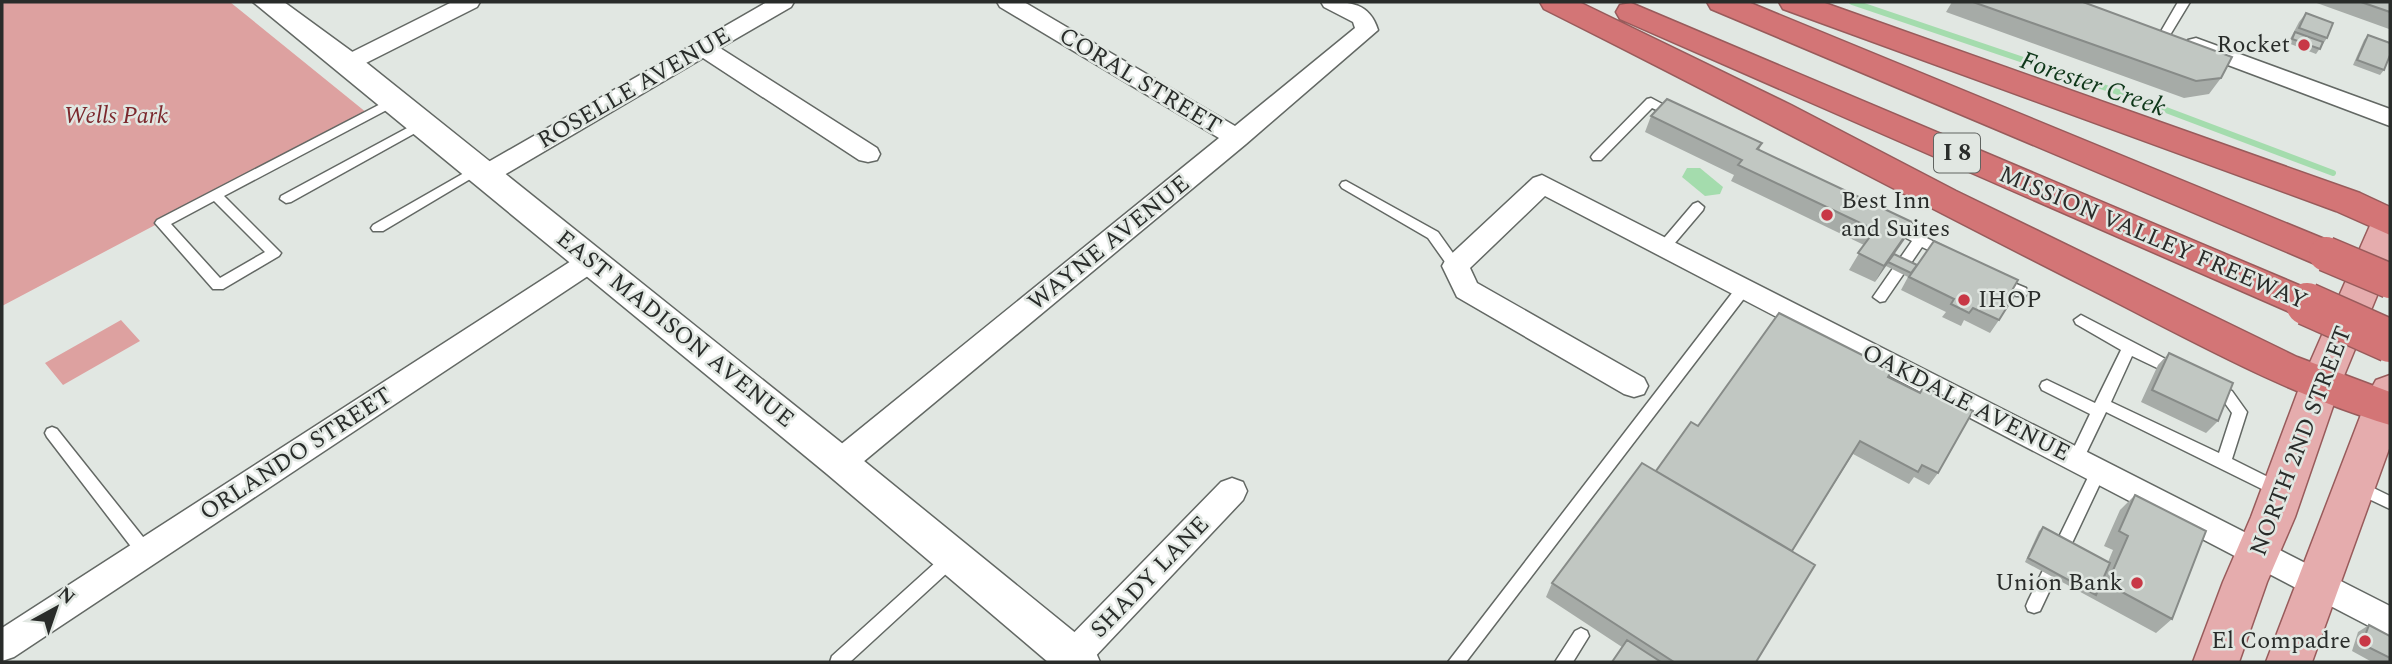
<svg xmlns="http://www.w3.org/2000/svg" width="2392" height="664" font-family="Spectral,serif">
<rect width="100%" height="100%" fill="#e1e7e2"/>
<path fill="#dda1a0" d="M 2,2 L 230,2 L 367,113 L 2,306 Z
M 121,320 L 140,341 L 63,385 L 45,363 Z"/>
<path fill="#a4dcad" d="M 1687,168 L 1700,168 L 1723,187 L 1720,194 L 1705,196 L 1682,177 Z"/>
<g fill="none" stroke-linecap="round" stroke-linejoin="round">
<path stroke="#a4dcad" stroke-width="6" d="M 1852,2 L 2121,93 L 2333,173"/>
<g stroke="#636864" stroke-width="3">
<path id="service" d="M 2178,2 L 2190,2 L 2170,35 L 2162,35 L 2160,33 Z
M 394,97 L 400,101 L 398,104 L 224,196 L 281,253 L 279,256 L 223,289 L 213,289 L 155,223 L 157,220 ZM 214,201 L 265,252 L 220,278 L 171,224 Z
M 1651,98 L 1681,114 L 1675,118 L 1652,108 L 1601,160 L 1593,160 L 1591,157 L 1593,154 L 1647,99 Z
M 422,120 L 428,124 L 426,127 L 291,202 L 286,203 L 280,199 L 281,196 Z
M 478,165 L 484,169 L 482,172 L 383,231 L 373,231 L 371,228 L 373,225 Z
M 1346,181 L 1438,232 L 1460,263 L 1462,266 L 1460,269 L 1450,269 L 1428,238 L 1342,188 L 1340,185 L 1342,182 Z
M 1698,202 L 1704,207 L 1703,210 L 1669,250 L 1659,250 L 1657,247 L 1659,244 L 1693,204 Z
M 1892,220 L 1950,250 L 1952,253 L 1945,258 L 1922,247 L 1885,301 L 1880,302 L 1873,297 L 1912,241 L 1887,228 L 1885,225 L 1887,222 Z
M 1997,276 L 2026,288 L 2028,292 L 2026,296 L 2016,296 L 1992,285 L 1990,281 Z
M 1744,283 L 1751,288 L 1749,292 L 1466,662 L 1448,662 L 1739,284 Z
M 2081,315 L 2179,366 L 2181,370 L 2179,374 L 2174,376 L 2132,356 L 2111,402 L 2219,453 L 2232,413 L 2222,399 L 2207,392 L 2205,388 L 2207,384 L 2212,382 L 2232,391 L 2247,412 L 2232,459 L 2284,485 L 2287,490 L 2284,495 L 2279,496 L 2274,495 L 2106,412 L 2081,464 L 2076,466 L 2071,464 L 2068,460 L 2090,414 L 2042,390 L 2040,386 L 2042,382 L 2047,380 L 2095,403 L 2121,350 L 2076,324 L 2074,320 Z
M 52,427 L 57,429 L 151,547 L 153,552 L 151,557 L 145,559 L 139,557 L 47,437 L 45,433 L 47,429 Z
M 2098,465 L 2103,467 L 2106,471 L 2040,611 L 2034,613 L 2028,611 L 2026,606 L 2028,601 L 2093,467 Z
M 2357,480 L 2390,496 L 2390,509 L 2352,491 L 2349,486 L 2352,481 Z
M 953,550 L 959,552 L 961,557 L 959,562 L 850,662 L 830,662 L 832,656 L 947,552 Z
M 1581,628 L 1587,631 L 1589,636 L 1573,662 L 1555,662 L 1575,631 Z"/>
</g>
<g stroke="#636864" stroke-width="3">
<path id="minor" d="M 452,2 L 480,2 L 477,7 L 356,68 L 348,70 L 340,68 L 336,63 L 340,58 Z
M 767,2 L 794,2 L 791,7 L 720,48 L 877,148 L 880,154 L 877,160 L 868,162 L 859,160 L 703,58 L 494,181 L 485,184 L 476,181 L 472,175 L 476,169 Z
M 997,2 L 1024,2 L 1235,126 L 1355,28 L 1353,22 L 1324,7 L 1321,2 C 1348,2 1369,1 1378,30 L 1246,144 L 851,472 L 840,476 L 829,472 L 825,463 L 829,454 L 1219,138 L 1000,7 Z
M 2196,38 L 2390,109 L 2390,126 L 2188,50 L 2185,45 L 2188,40 Z
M 1542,175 L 2390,606 L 2390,637 L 1545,196 L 1470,268 L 1477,283 L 1644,378 L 1648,386 L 1644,394 L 1634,397 L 1624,394 L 1457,297 L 1442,266 L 1446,259 L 1533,178 Z
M 591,251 L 600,254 L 604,261 L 600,268 L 14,657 L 2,661 L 2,628 L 582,254 Z
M 1232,478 L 1243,482 L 1247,491 L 1243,500 L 1090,662 L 1051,662 L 1056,651 L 1221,482 Z"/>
</g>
<g stroke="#636864" stroke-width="3">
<path id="tertiary" d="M 253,2 L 284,2 L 358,56 L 853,452 L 1094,648 L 1100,662 L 1048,662 L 827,474 Z"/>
</g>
<g stroke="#985b5b" stroke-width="3">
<path id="primary" d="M 2390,208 L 2390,264 L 2341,383 L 2295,517 L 2267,582 L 2239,662 L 2193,662 L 2223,582 L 2251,517 L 2301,383 L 2372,221 L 2377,212 Z
M 2390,375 L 2390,446 L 2312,662 L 2266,662 L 2370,391 L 2376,380 Z"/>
</g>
<g stroke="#985b5b" stroke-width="3">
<path id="motorway" d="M 1540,2 L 1579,2 L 1791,105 L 1956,191 L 2297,357 L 2390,392 L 2390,425 C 2282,393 2182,335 2082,285 C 1902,194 1724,99 1544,9 Z
M 1707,2 L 1748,2 L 2339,245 L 2344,254 L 2339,263 L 2326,267 L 2313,263 L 1711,9 Z
M 1779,2 L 1822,2 L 2360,193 L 2390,207 L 2390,235 L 2336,211 L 1783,9 Z
M 1631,3 L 2320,294 L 2326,304 L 2320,314 L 2307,318 L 2294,314 L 1620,19 L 1616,12 L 1620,5 Z"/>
</g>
<use href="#service" fill="#fff" fill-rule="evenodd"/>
<use href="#minor" fill="#fff" fill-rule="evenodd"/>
<use href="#tertiary" fill="#fff" fill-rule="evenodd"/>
<use href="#primary" fill="#e5acad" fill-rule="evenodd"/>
<use href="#motorway" fill="#d37576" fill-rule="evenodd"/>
<g stroke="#985b5b" stroke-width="37" stroke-linecap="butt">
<path id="motorway-bridge-far1" d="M 2326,254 L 2390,281"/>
</g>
<g stroke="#985b5b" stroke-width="45" stroke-linecap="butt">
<path id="motorway-bridge" d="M 2307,304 L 2390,341"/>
</g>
<use href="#motorway-bridge-far1" stroke="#d37576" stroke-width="34"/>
<use href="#motorway-bridge" stroke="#d37576" stroke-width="42"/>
</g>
<path fill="#a6aba7" d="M 1952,2 L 2083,2 L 2221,78 L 2209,94 L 2184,98 L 1946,12 Z
M 2314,2 L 2390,2 L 2390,28 L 2389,29 Z
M 2306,13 L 2327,38 L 2316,54 L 2288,43 L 2299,22 Z
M 2368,35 L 2384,70 L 2380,75 L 2353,65 L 2364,40 Z
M 1651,116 L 1762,143 L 1759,150 L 1914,223 L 1894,254 L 1917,265 L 2010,294 L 1999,320 L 1990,333 L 1964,320 L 1961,326 L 1942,317 L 1946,312 L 1901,290 L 1908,277 L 1886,266 L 1886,265 L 1875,282 L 1849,270 L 1864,245 L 1731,181 L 1734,175 L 1645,132 Z
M 2169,353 L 2218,421 L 2206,433 L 2141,402 L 2158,365 Z
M 1888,377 L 1938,473 L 1929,485 L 1914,477 L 1909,484 L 1853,454 L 1792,551 L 1756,662 L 1612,662 L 1622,647 L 1546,597 L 1552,583 L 1698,426 Z
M 2135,495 L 2172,619 L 2156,633 L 2025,562 L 2039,531 L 2043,527 L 2108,562 L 2113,550 L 2104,546 L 2120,510 Z
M 2369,625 L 2390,636 L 2390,662 L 2372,662 L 2352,651 L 2358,632 Z"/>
<path fill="#878b88" d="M 1914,223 L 1905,239 L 1875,282 L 1884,266 Z"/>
<path fill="#c1c7c2" stroke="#878b88" stroke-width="2" d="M 1973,2 L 2083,2 L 2232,57 L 2221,78 L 2196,81 Z
M 2361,2 L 2390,2 L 2390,12 Z
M 2306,13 L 2333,23 L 2327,38 L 2299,28 Z
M 2295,32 L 2323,42 L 2320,49 L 2292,39 Z
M 2368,35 L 2390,43 L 2390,55 L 2384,70 L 2357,60 Z
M 1667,99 L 1762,143 L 1757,149 L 1914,223 L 1884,266 L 1858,253 L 1875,230 L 1738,165 L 1742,160 L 1651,116 Z
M 1934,241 L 2018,280 L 2010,294 L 2014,296 L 1999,320 L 1973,308 L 1969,313 L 1951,304 L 1954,299 L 1909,277 Z
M 1894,254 L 1917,265 L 1911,273 L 1888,262 Z
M 1779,313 L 1892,370 L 1888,377 L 1920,393 L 1924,386 L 1973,411 L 1938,473 L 1922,465 L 1918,472 L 1860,441 L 1792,551 L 1656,471 L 1691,422 L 1698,426 Z
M 2169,353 L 2233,383 L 2218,421 L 2152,390 Z
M 1642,463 L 1815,565 L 1756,662 L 1674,662 L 1552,583 Z
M 2135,495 L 2206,531 L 2172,619 L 2107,584 L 2128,536 L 2119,531 Z
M 2043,527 L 2110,563 L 2096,595 L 2028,558 Z
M 2369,625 L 2390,636 L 2390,658 L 2362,644 Z
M 1627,640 L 1661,662 L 1612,662 Z"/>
<g fill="#c83846" stroke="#e1e7e2" stroke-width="2.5">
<circle cx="2304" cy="45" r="7"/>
<circle cx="1827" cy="215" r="7"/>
<circle cx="1964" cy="300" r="7"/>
<circle cx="2137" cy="583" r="7"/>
<circle cx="2365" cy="641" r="7"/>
</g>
<g text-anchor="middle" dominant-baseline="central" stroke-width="5" stroke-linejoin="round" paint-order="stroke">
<rect fill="#e1e7e2" stroke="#606461" stroke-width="2" x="1934" y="133.5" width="46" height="39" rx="5"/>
<g font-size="23" font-weight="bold" fill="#292c2a">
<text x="1957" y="153">I 8</text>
</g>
<g font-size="24" fill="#292c2a" stroke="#e1e7e2" text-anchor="end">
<text x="2290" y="45">Rocket</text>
<text x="1841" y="201" text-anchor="start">Best Inn<tspan x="1841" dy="28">and Suites</tspan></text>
<text x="1978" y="300" text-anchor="start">IHOP</text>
<text x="2123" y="583">Union Bank</text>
<text x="2351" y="641">El Compadre</text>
</g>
<g font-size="24" fill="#292c2a" stroke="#e1e7e2">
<text transform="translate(1140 81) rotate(31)">CORAL STREET</text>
<text transform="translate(634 88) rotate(-30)">ROSELLE AVENUE</text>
<text transform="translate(2153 238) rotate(23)">MISSION VALLEY FREEWAY</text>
<text transform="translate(1109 243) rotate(-39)">WAYNE AVENUE</text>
<text transform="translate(675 329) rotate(39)">EAST MADISON AVENUE</text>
<text transform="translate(1966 403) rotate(27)">OAKDALE AVENUE</text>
<text transform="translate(2301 441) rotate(-69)">NORTH 2ND STREET</text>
<text transform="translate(296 454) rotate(-33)">ORLANDO STREET</text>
<text transform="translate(1150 577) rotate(-46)">SHADY LANE</text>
</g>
<g font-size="24" font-style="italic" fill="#7c282d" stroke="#e1e7e2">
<text x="116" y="116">Wells Park</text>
</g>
<g font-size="26" font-style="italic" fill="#0e3719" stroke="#e1e7e2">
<text transform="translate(2093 84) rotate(19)">Forester Creek</text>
</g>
</g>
<rect width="2392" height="664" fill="none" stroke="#292c2a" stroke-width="7"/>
<g transform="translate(56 608) rotate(40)" stroke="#e1e7e2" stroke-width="5" paint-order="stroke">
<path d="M0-5L12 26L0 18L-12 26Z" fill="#292c2a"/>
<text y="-10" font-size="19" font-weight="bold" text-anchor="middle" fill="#292c2a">N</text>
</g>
</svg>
